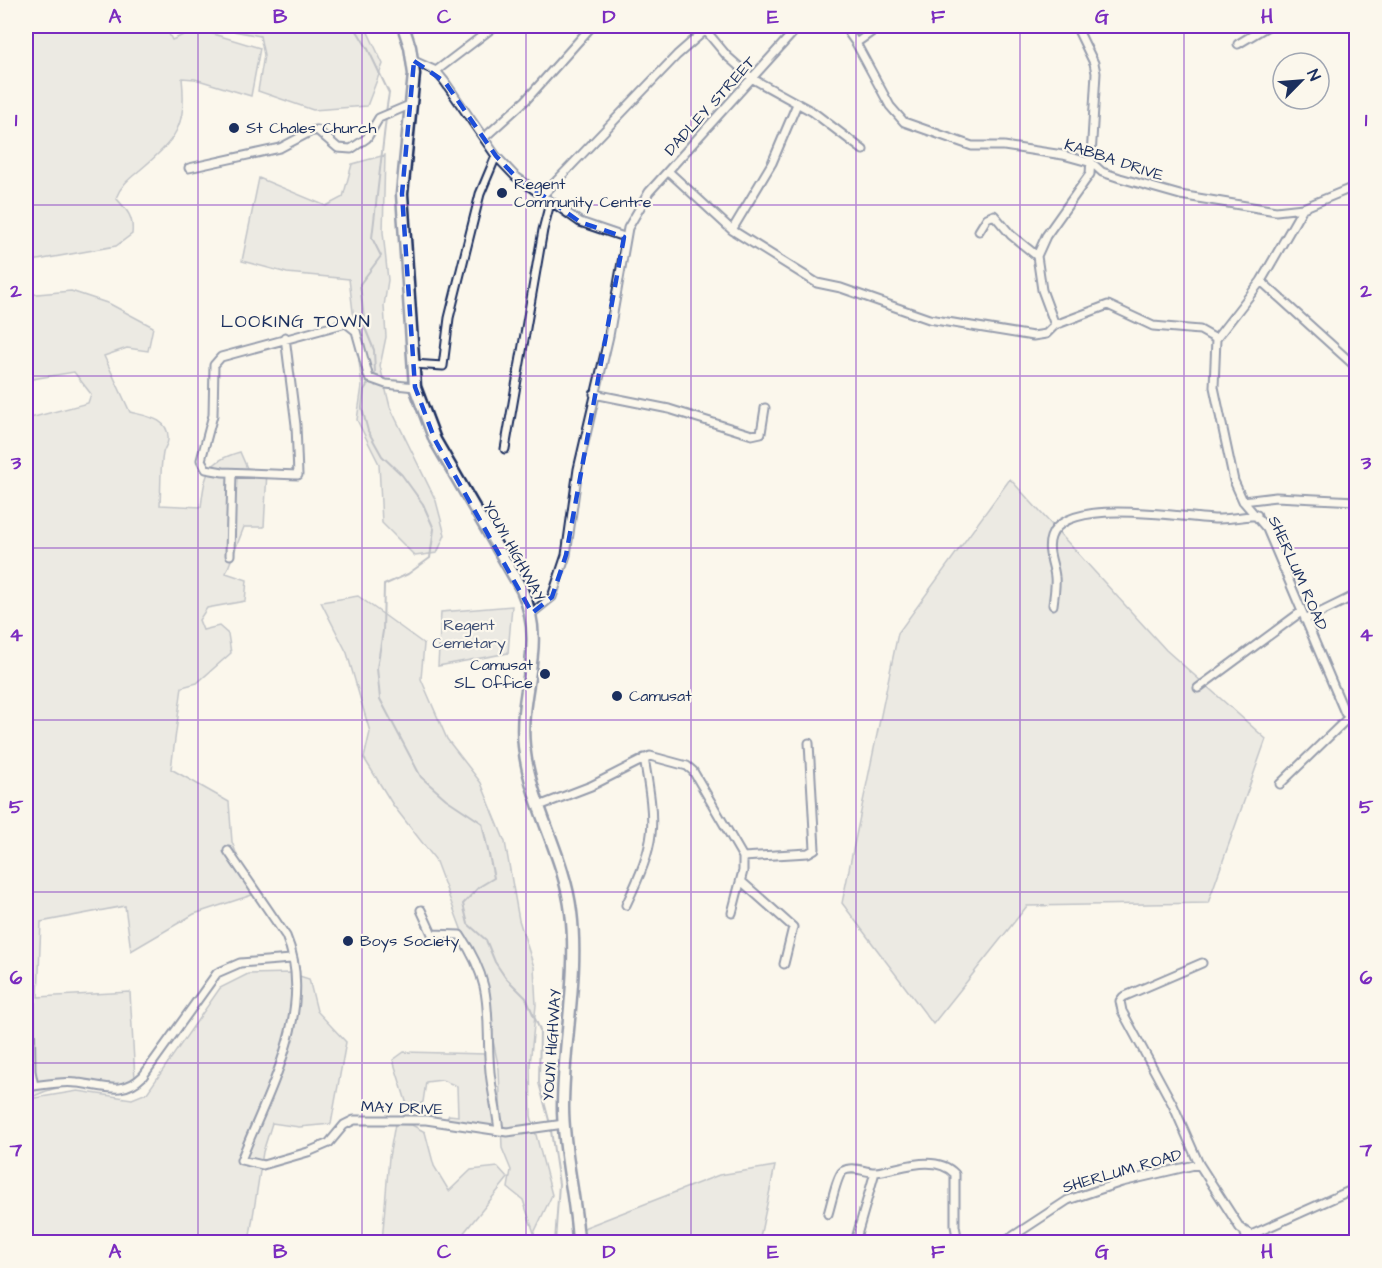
<svg xmlns="http://www.w3.org/2000/svg" width="1382" height="1268" font-family="'Architects Daughter',sans-serif">
<rect width="100%" height="100%" fill="#fbf7ec"/>
<filter id="ink" filterUnits="userSpaceOnUse"><feTurbulence type="fractalNoise" baseFrequency=".0167" numOctaves="2"/><feDisplacementMap in="SourceGraphic" scale="12" xChannelSelector="R" yChannelSelector="G"/><feConvolveMatrix kernelMatrix="1 2 1 2 8 2 1 2 1" color-interpolation-filters="sRGB"/></filter>
<g filter="url(#ink)">
<path fill="#dadad7" stroke="#7a849a" stroke-width="1.5" d="M 26,26 L 165,26 L 172,40 L 197,29 L 260,48 L 251,96 L 195,79 L 182,78 C 187,127 176,139 140,170 C 129,179 121,185 116,198 C 127,210 134,217 132,234 L 116,246 L 26,262 Z
M 207,26 L 365,26 L 383,64 L 367,106 L 313,110 L 258,91 L 264,55 L 260,36 Z
M 385,155 L 383,232 L 388,280 L 384,306 L 386,337 L 380,366 L 390,407 L 436,501 L 445,535 L 437,553 L 415,556 L 382,523 L 379,464 L 357,420 L 362,386 L 349,279 L 287,273 L 242,261 L 259,178 L 326,206 L 343,197 L 352,164 Z
M 71,291 L 110,304 L 153,327 L 148,351 L 127,348 L 104,356 L 130,412 C 145,416 170,418 168,440 C 168,444 164,448 163,453 C 160,469 161,489 160,505 L 201,507 C 205,475 206,461 240,452 L 247,468 L 267,471 L 264,527 L 244,527 L 226,573 L 247,580 L 245,601 L 207,608 L 199,620 L 203,630 L 219,626 L 228,634 L 231,653 L 197,683 L 182,687 L 171,769 L 229,802 L 232,842 L 252,895 L 194,914 L 131,951 L 125,906 L 41,922 L 38,997 L 130,992 L 135,1079 C 96,1095 70,1075 29,1099 L 78,1091 L 132,1099 L 147,1093 L 220,988 L 248,974 L 290,973 L 309,979 L 317,1011 L 346,1042 L 331,1124 L 299,1127 L 272,1123 L 263,1152 L 249,1242 L 26,1242 L 26,419 L 88,403 L 91,394 L 74,372 L 26,380 L 26,295 Z
M 1010,479 L 1166,650 L 1266,739 L 1208,903 L 1027,906 L 933,1024 L 842,903 L 898,633 Z
M 358,596 L 424,644 L 421,679 L 447,739 L 481,783 L 505,842 L 519,920 L 534,967 L 536,1005 L 530,1065 L 531,1116 L 552,1195 L 534,1233 L 523,1200 L 508,1188 L 511,1170 L 502,1148 L 499,1069 L 487,1012 L 469,950 L 435,859 L 393,805 L 364,758 L 370,732 L 347,653 L 321,602 Z
M 512,606 L 508,653 L 438,666 L 441,612 Z
M 404,1052 L 486,1054 L 489,1091 L 496,1127 L 446,1120 L 449,1115 L 458,1116 L 457,1086 L 442,1080 L 426,1082 L 423,1102 L 409,1111 L 393,1060 Z
M 395,1124 L 412,1125 L 425,1132 L 434,1166 L 449,1191 L 471,1170 L 498,1167 L 508,1178 L 462,1235 L 469,1242 L 382,1242 L 389,1157 Z
M 775,1166 L 759,1242 L 566,1242 L 586,1227 L 719,1175 Z"/>
<g fill="none" stroke-linecap="round" stroke-linejoin="round">
<path stroke="#747e96" stroke-width="2" d="M 354,26 L 368,49 L 389,93 L 386,112
M 386,118 L 372,238 L 381,256 L 360,284 L 365,328 L 374,350 L 375,373 L 364,390 L 362,408 L 368,431 L 382,456 L 402,475 L 423,504 L 434,529 L 430,558 L 408,574 L 384,585 L 383,631 L 377,668 L 380,699 L 421,777 L 446,799 L 482,823 L 494,878 L 479,887 L 463,904 L 468,924 L 486,940 L 495,962 L 505,977 L 526,998 L 540,1030 L 539,1083 L 550,1124 L 559,1184 L 555,1242"/>
<g stroke="#1b2f5e" stroke-width="11">
<path id="minor" d="M 702,26 L 727,56 L 753,79 L 813,112 L 863,150
M 844,26 L 856,43 L 890,106 L 904,122 L 972,146 L 1004,146 L 1063,155 L 1092,163 L 1102,172 L 1120,178 L 1180,195 L 1276,211 L 1303,208 L 1356,186
M 856,43 L 880,26
M 1238,44 L 1268,26
M 414,61 L 436,71 L 445,82 L 496,156 L 515,176 L 580,222 L 624,237
M 436,71 L 495,26
M 485,137 L 526,100 L 592,26
M 189,168 L 280,148 L 312,131 L 317,130 L 338,148 L 351,149 L 367,138 L 379,118 L 412,104
M 668,171 L 732,230 L 817,283 L 841,288 L 929,319 L 1033,336 L 1046,334 L 1055,325 L 1108,305 L 1153,326 L 1200,330 L 1216,339
M 542,196 L 677,55 L 710,26
M 1303,208 L 1261,281 L 1216,339 L 1214,387 L 1234,481 L 1243,501 L 1267,529 L 1345,713 L 1356,722
M 732,230 L 772,163 L 797,104
M 979,231 L 987,218 L 994,215 L 1011,235 L 1037,256
M 1261,281 L 1356,367
M 1055,325 L 1042,290 L 1037,256 L 1046,236 L 1090,174 L 1096,73 L 1094,63 L 1076,26
M 285,337 L 296,425 L 298,475 L 223,472 L 206,469 L 201,460 L 213,415 L 214,365 L 221,357 L 346,323 L 356,331 L 369,378 L 386,384 L 415,387
M 413,364 L 443,366 L 449,318 L 480,194 L 496,156
M 594,394 L 669,409 L 752,435 L 761,433 L 765,408
M 505,449 L 543,230 L 550,203
M 1243,501 L 1276,497 L 1356,501
M 230,555 L 232,473
M 1053,605 C 1054,596 1056,586 1055,577 C 1054,564 1046,551 1051,537 C 1065,495 1181,518 1216,519 C 1229,519 1243,517 1257,515
M 532,613 L 552,597 L 566,555 L 578,469 L 609,336 L 628,228 L 649,192 L 799,26
M 1305,620 L 1356,595
M 1198,688 L 1301,612
M 1280,784 L 1348,718
M 539,806 L 591,786 L 650,756 L 687,766 L 693,771 L 743,857 L 743,871 L 732,913
M 228,851 L 286,936 C 317,1008 267,1094 241,1160 L 263,1165 L 308,1152 L 329,1143 L 344,1125 L 354,1120 L 426,1120 L 507,1132 L 564,1124
M 743,857 L 808,853 L 815,849 L 809,743
M 741,881 L 793,927 L 784,964
M 626,905 C 657,840 656,828 644,758
M 421,910 L 432,934 L 460,935 C 496,988 485,1014 490,1072 C 492,1092 497,1111 499,1131
M 30,990 L 31,1071 L 34,1086 C 48,1084 63,1081 77,1083 C 103,1085 122,1097 143,1076 L 217,973 L 240,963 L 291,959
M 1199,1164 L 1173,1105 L 1122,1011 L 1120,1001 L 1123,997 L 1202,963
M 828,1214 C 831,1205 837,1175 843,1171 C 853,1165 866,1173 876,1172 C 900,1169 935,1153 955,1174 L 955,1226 L 958,1242
M 1245,1234 L 1248,1242
M 855,1242 L 875,1172
M 1004,1242 L 1068,1200 L 1122,1182 L 1199,1164 L 1240,1228 L 1251,1235 L 1356,1188"/>
</g>
<g stroke="#1b2f5e" stroke-width="15">
<path id="primary" d="M 403,26 L 410,47 L 414,74 L 402,194 L 415,387 L 435,440 L 522,590 C 548,648 518,688 524,746 C 530,804 564,854 571,912 C 579,976 563,1042 563,1107 C 563,1152 576,1197 578,1242"/>
</g>
<use href="#minor" stroke="#fbf7ec" stroke-width="7"/>
<use href="#primary" stroke="#fbf7ec" stroke-width="10"/>
</g>
</g>
<path d="M0 0H1382V1268H0ZM 414,61 L 445,82 L 496,156 L 515,176 L 580,222 L 624,237 L 566,555 L 552,597 L 532,613 L 435,440 L 415,387 L 402,194 Z" fill="#fbf7ec" fill-opacity=".55" fill-rule="evenodd"/>
<path fill="none" stroke="#1d4ed8" stroke-width="4.5" stroke-dasharray="12 8" stroke-linejoin="round" d="M 414,61 L 445,82 L 496,156 L 515,176 L 580,222 L 624,237 L 566,555 L 552,597 L 532,613 L 435,440 L 415,387 L 402,194 Z"/>
<path fill="none" stroke="#7b2cbf" stroke-width="1.5" stroke-opacity="0.55" d="M 198,26 L 198,1242M 362,26 L 362,1242M 526,26 L 526,1242M 691,26 L 691,1242M 856,26 L 856,1242M 1020,26 L 1020,1242M 1184,26 L 1184,1242M 26,205 L 1356,205M 26,376 L 1356,376M 26,548 L 1356,548M 26,720 L 1356,720M 26,892 L 1356,892M 26,1063 L 1356,1063"/>
<g fill="#1b2f5e" stroke="#fbf7ec" stroke-width="2">
<circle cx="234" cy="128" r="6"/>
<circle cx="502" cy="193" r="6"/>
<circle cx="545" cy="674" r="6"/>
<circle cx="617" cy="696" r="6"/>
<circle cx="348" cy="941" r="6"/>
</g>
<g text-anchor="middle" dominant-baseline="central" stroke-width="4.5" stroke-linejoin="round" paint-order="stroke">
<g font-size="16" fill="#1b2f5e" stroke="#fbf7ec">
<text transform="translate(710 106) rotate(-48)">DADLEY STREET</text>
<text transform="translate(1114 160) rotate(18)">KABBA DRIVE</text>
<text transform="translate(514 551) rotate(61)">YOUYI HIGHWAY</text>
<text transform="translate(1298 573) rotate(66)">SHERLUM ROAD</text>
<text transform="translate(552 1045) rotate(-86)">YOUYI HIGHWAY</text>
<text transform="translate(402 1108) rotate(2)">MAY DRIVE</text>
<text transform="translate(1122 1171) rotate(-16)">SHERLUM ROAD</text>
</g>
<g font-size="16" fill="#1b2f5e" stroke="#fbf7ec" text-anchor="start">
<text x="246" y="128">St Chales Church</text>
<text x="514" y="184">Regent<tspan x="514" dy="18">Community Centre</tspan></text>
<text x="533" y="665" text-anchor="end">Camusat<tspan x="533" dy="18">SL Office</tspan></text>
<text x="629" y="696">Camusat</text>
<text x="360" y="941">Boys Society</text>
</g>
<g font-size="16" fill="#415176" stroke="#fbf7ec">
<text x="469" y="625">Regent<tspan x="469" dy="18">Cemetary</tspan></text>
</g>
<g font-size="18" letter-spacing="1.5" fill="#1b2f5e" stroke="#fbf7ec">
<text x="296" y="321">LOOKING TOWN</text>
</g>
</g>
<rect width="1382" height="1268" fill="none" stroke="#fbf7ec" stroke-width="66"/>
<g transform="translate(1301 81) rotate(65)"><circle r="28" fill="#fbf7ec" stroke="#a1a7b3" stroke-width="1.5"/>
<path d="M0-4.5L10 22L0 15L-10 22Z" fill="#1b2f5e"/>
<text y="-9" font-size="16" font-weight="bold" text-anchor="middle" fill="#1b2f5e">N</text>
</g>
<rect x="33" y="33" width="1316" height="1202" fill="none" stroke="#7b2cbf" stroke-width="2"/>
<g font-size="20" text-anchor="middle" font-weight="bold" fill="#7b2cbf">
<text x="115" y="23">A</text>
<text x="280" y="23">B</text>
<text x="444" y="23">C</text>
<text x="609" y="23">D</text>
<text x="773" y="23">E</text>
<text x="938" y="23">F</text>
<text x="1102" y="23">G</text>
<text x="1267" y="23">H</text>
<text x="16" y="126">1</text>
<text x="1366" y="126">1</text>
<text x="16" y="297">2</text>
<text x="1366" y="297">2</text>
<text x="16" y="469">3</text>
<text x="1366" y="469">3</text>
<text x="16" y="641">4</text>
<text x="1366" y="641">4</text>
<text x="16" y="813">5</text>
<text x="1366" y="813">5</text>
<text x="16" y="984">6</text>
<text x="1366" y="984">6</text>
<text x="16" y="1156">7</text>
<text x="1366" y="1156">7</text>
<text x="115" y="1258">A</text>
<text x="280" y="1258">B</text>
<text x="444" y="1258">C</text>
<text x="609" y="1258">D</text>
<text x="773" y="1258">E</text>
<text x="938" y="1258">F</text>
<text x="1102" y="1258">G</text>
<text x="1267" y="1258">H</text>
</g>
</svg>
